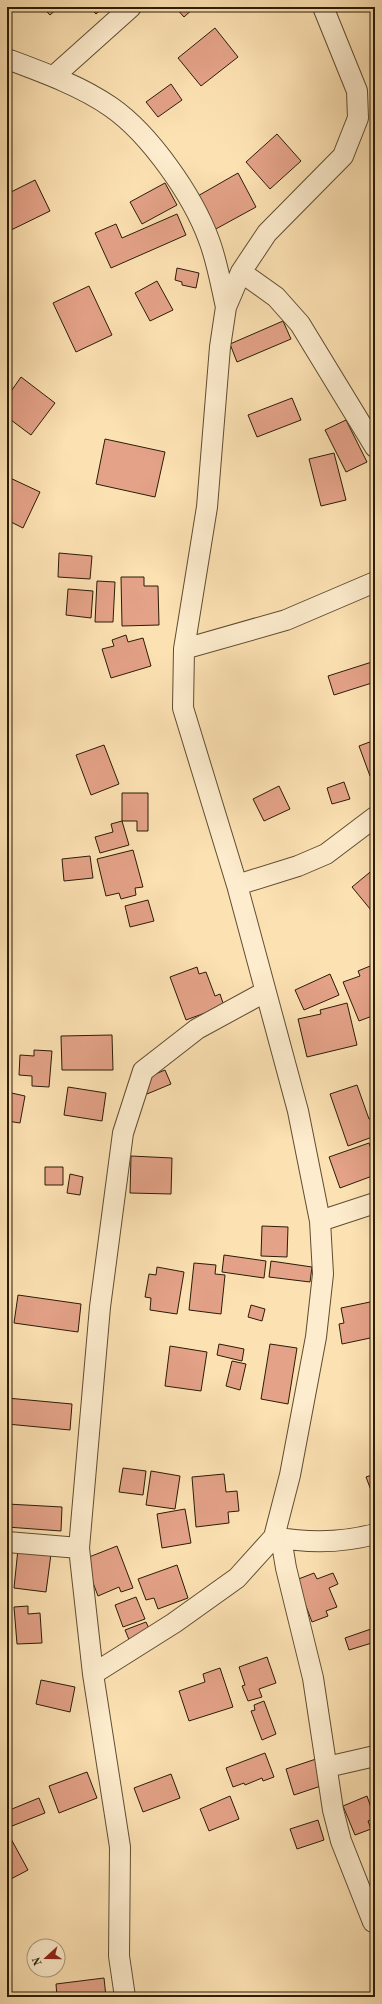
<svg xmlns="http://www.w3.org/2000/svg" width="382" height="2004" font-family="'Old Standard TT',serif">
<rect width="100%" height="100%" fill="#fce1b2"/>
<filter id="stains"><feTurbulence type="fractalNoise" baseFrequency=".005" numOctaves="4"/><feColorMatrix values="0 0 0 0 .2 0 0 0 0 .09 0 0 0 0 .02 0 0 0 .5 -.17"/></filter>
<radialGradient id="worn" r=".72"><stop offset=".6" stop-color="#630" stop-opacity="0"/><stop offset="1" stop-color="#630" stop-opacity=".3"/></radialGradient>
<path fill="#e4a288" stroke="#2b1c07" d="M 42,7 L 59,7 L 50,15 Z
M 89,7 L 104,7 L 96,14 Z
M 175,7 L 195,7 L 184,17 Z
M 215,28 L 238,57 L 201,86 L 178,58 Z
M 171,84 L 182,100 L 158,117 L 146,102 Z
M 277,134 L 301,161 L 270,189 L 246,162 Z
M 238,173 L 256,207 L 214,230 L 196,197 Z
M 35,180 L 50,211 L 7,232 L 7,194 Z
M 165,183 L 177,205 L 142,224 L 130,202 Z
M 177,214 L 186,235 L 111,268 L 95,233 L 116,224 L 122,238 Z
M 177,268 L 199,273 L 196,288 L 182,285 L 182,282 L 175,280 Z
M 157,281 L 173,310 L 150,321 L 135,293 Z
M 89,286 L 112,335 L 76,352 L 53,303 Z
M 283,321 L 291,339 L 237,362 L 230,344 Z
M 21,377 L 55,403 L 31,435 L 7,417 L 7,397 Z
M 292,398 L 301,420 L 257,437 L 248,415 Z
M 346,420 L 367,462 L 346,472 L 325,430 Z
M 105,439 L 165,452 L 155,497 L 96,484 Z
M 334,453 L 346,500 L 321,506 L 309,459 Z
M 8,477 L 40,492 L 23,528 L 7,520 Z
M 59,553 L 92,556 L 90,579 L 58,577 Z
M 121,577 L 144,577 L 144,586 L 158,586 L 159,625 L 122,626 Z
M 97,581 L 115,582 L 113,622 L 95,622 Z
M 68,589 L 93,591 L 91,618 L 66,615 Z
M 126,635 L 128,642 L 143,638 L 151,666 L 111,678 L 102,649 L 114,646 L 112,640 Z
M 375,661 L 375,682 L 334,695 L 328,676 Z
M 375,740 L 375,775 L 370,776 L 359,746 Z
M 104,745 L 119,784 L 91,795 L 76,755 Z
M 344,782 L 350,799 L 332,804 L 327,788 Z
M 279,786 L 290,809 L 264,821 L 253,799 Z
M 122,793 L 148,793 L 148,831 L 137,831 L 137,821 L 122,821 Z
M 122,821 L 129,845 L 100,853 L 95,837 L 113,832 L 111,824 Z
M 133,850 L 143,887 L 135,888 L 136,895 L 121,899 L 119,893 L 106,896 L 97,859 Z
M 90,856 L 93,878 L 64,881 L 62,859 Z
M 375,868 L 375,915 L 352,887 Z
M 148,900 L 154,921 L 130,927 L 125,906 Z
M 375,964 L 375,1015 L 359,1021 L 343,982 L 360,976 L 358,971 Z
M 197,967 L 199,974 L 206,972 L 215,996 L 220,994 L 224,1006 L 186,1020 L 170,977 Z
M 330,974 L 339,995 L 304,1010 L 295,990 Z
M 347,1003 L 357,1045 L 307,1057 L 298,1019 L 321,1014 L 320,1010 Z
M 112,1035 L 113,1070 L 62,1070 L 61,1036 Z
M 34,1050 L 52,1051 L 49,1087 L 32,1086 L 32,1076 L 19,1075 L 20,1055 L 34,1056 Z
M 165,1070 L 171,1084 L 147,1094 L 141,1080 Z
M 357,1085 L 369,1119 L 375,1117 L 375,1136 L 348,1146 L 330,1094 Z
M 68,1087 L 106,1093 L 102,1121 L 64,1115 Z
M 7,1092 L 25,1096 L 20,1123 L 7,1121 Z
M 369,1143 L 375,1160 L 375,1175 L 340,1188 L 329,1157 Z
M 131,1156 L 172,1158 L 171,1194 L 130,1193 Z
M 45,1167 L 63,1167 L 63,1185 L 45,1185 Z
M 70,1174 L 83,1177 L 80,1195 L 67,1193 Z
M 262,1226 L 288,1227 L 287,1257 L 261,1256 Z
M 224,1255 L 266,1261 L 264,1278 L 222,1272 Z
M 271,1261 L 312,1267 L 310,1282 L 269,1277 Z
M 194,1263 L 216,1265 L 215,1274 L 225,1275 L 221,1314 L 189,1310 Z
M 157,1267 L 184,1272 L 177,1314 L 150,1310 L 151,1298 L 145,1297 L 149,1274 L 156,1275 Z
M 18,1295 L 81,1304 L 78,1332 L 14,1323 Z
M 375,1301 L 375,1337 L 342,1344 L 339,1324 L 344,1323 L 341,1308 Z
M 251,1305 L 265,1309 L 262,1321 L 248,1317 Z
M 219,1344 L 244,1349 L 242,1361 L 217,1355 Z
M 270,1344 L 297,1348 L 288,1404 L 261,1399 Z
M 170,1346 L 207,1352 L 201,1391 L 165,1386 Z
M 232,1361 L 246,1364 L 240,1390 L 226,1386 Z
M 7,1398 L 72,1404 L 70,1430 L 7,1424 Z
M 123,1468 L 146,1471 L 143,1495 L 119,1492 Z
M 151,1471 L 180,1476 L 175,1509 L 146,1505 Z
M 224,1474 L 226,1492 L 237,1491 L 239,1511 L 228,1512 L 229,1523 L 196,1527 L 192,1477 Z
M 375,1474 L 375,1501 L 366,1477 Z
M 7,1504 L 62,1507 L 61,1531 L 7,1527 Z
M 185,1509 L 191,1543 L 162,1548 L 157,1514 Z
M 117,1546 L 133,1588 L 121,1592 L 119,1587 L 98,1596 L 84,1559 Z
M 18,1549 L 51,1554 L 46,1592 L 14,1588 Z
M 177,1565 L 188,1598 L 158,1609 L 154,1598 L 146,1600 L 138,1579 Z
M 314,1573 L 317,1579 L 333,1573 L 338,1584 L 329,1588 L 337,1607 L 326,1611 L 328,1616 L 312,1622 L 296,1580 Z
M 136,1597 L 145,1619 L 123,1627 L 115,1605 Z
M 28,1606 L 28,1614 L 40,1613 L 42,1643 L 17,1644 L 14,1607 Z
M 146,1622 L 151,1633 L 130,1642 L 125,1630 Z
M 371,1629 L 375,1642 L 349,1650 L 345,1638 Z
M 267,1657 L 276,1683 L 259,1689 L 262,1697 L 248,1701 L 242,1686 L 245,1685 L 239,1667 Z
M 220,1668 L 233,1707 L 189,1721 L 179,1691 L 205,1682 L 203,1674 Z
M 41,1680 L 75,1687 L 70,1712 L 36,1704 Z
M 264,1701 L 276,1734 L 262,1740 L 251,1711 L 255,1710 L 254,1705 Z
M 265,1753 L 274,1777 L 263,1781 L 262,1778 L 245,1785 L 244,1783 L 233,1787 L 226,1768 Z
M 316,1759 L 324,1785 L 294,1795 L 286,1769 Z
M 87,1772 L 97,1798 L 59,1813 L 49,1786 Z
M 171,1774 L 180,1798 L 143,1812 L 134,1788 Z
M 230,1796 L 239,1819 L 209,1831 L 200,1809 Z
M 367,1796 L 375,1819 L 368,1821 L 371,1829 L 355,1835 L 343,1806 Z
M 39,1798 L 45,1813 L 12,1826 L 7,1811 Z
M 318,1820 L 324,1840 L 297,1849 L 290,1829 Z
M 10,1837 L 28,1870 L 7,1881 L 7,1839 Z
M 104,1978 L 106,1997 L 57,1997 L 56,1984 Z"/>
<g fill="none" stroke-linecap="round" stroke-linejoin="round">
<g stroke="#5f4d32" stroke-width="22">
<path id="street" d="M 7,59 C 42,72 81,86 111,107 C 150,134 193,196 209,240 C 217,261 221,285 226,307
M 54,76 L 131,7
M 241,272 L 276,297 L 300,324 L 375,447
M 184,649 L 286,620 L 375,582
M 237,885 L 298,866 L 326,854 L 375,817
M 320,1221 L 375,1203
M 274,1537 C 307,1543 342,1543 375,1534
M 281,1538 L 286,1568 L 313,1678 L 333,1810 L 341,1841 L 373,1922
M 7,1542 L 79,1548
M 93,1674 L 174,1623 L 237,1578 L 274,1537 L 290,1475 L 316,1337 L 323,1274 L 320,1221 L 298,1111 L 237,885 L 183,708 L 184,649 L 207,507 L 220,347 L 226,307 L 241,272 L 267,233 L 343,156 L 358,118 L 357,91 L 323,7
M 327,1767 L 375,1756
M 125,1997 L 119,1956 L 120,1847 L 93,1674 L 79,1548 L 100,1307 L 123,1133 L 143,1071 L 197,1029 L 265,992"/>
</g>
<use href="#street" stroke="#fdeccd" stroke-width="20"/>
</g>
<rect width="382" height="2004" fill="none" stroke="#fce1b2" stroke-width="24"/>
<rect x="8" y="8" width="366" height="1988" fill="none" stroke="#2b1c07" stroke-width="2"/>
<rect x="12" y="12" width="358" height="1980" fill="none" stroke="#2b1c07"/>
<g transform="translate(46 1958) rotate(249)"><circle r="19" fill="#fdeccd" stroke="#a9997e"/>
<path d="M0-3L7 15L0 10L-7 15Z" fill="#8f2418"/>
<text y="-6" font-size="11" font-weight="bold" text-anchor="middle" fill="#2b1c07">N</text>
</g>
<rect width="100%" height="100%" filter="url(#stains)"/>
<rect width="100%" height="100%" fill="url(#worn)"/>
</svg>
